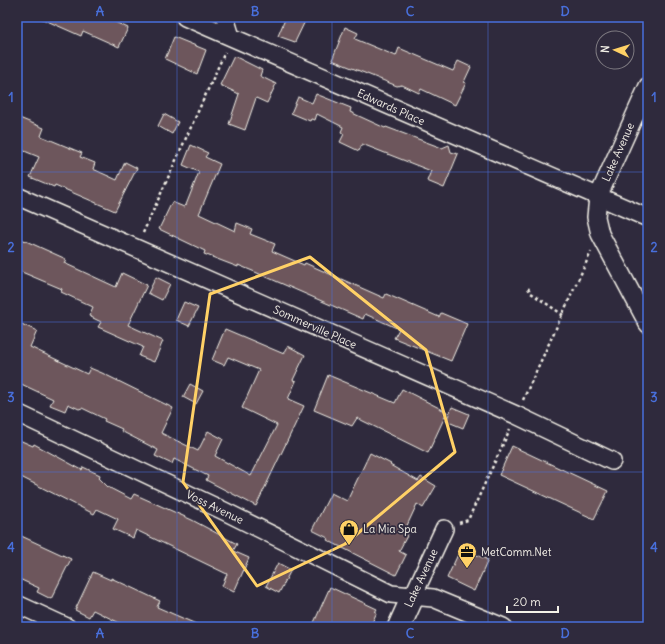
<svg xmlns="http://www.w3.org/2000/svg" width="665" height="644" font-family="Delius,sans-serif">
<rect width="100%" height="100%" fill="#2f2a3d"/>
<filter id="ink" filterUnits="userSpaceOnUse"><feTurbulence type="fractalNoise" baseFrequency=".025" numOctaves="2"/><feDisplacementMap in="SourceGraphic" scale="8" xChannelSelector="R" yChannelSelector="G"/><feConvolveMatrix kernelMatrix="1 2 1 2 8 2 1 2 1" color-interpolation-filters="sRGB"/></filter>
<g filter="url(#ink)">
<path fill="#6d575c" stroke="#f4f1e8" d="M 38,17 L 115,17 L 113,21 L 128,28 L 119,47 L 83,31 L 81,36 Z
M 286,17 L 307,17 L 295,42 L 278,36 Z
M 345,27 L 358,33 L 355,39 L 396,56 L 399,48 L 453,71 L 458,61 L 471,67 L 464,82 L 466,83 L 455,105 L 421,89 L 419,93 L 402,85 L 397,86 L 332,60 Z
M 174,37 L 206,50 L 197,74 L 165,59 Z
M 234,56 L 262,70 L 260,76 L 276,84 L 267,103 L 256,98 L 245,130 L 229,124 L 239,94 L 220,85 Z
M 316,94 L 351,108 L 350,112 L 385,128 L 386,127 L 442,148 L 449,145 L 451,152 L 458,154 L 444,188 L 427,181 L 431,171 L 362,144 L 359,151 L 340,142 L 344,134 L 341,132 L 343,127 L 317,114 L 315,120 L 311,119 L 310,121 L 291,113 L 298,97 L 312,103 Z
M 164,114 L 178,122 L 172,134 L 158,126 Z
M 17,117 L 44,128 L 41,136 L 82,153 L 80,157 L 95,163 L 93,169 L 117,180 L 125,162 L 137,168 L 115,211 L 55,185 L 54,187 L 30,177 L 39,157 L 17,148 Z
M 191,145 L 208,153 L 205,157 L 220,164 L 199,214 L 235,231 L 237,223 L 252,229 L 250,234 L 275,244 L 272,251 L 304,265 L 305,263 L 384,298 L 386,294 L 439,317 L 441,313 L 467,324 L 451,361 L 394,338 L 399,329 L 365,314 L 363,319 L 255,272 L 238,265 L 238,267 L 204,254 L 205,251 L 159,229 L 172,202 L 184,207 L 186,205 L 199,172 L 183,165 Z
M 17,237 L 66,259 L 64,263 L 116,287 L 122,273 L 147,285 L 128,325 L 163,341 L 154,362 L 139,356 L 143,347 L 98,327 L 101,322 L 89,316 L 93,307 L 61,292 L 62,289 L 17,270 Z
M 156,277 L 170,284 L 162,300 L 148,293 Z
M 184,302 L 198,308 L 189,326 L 176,320 Z
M 17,322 L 37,331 L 30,347 L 87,374 L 90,368 L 102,373 L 173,408 L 161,433 L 198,451 L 208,431 L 223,439 L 215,456 L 251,476 L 277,425 L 242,408 L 259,370 L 228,357 L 224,365 L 212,360 L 225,329 L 284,354 L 288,346 L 305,355 L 293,380 L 296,381 L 288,399 L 304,406 L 256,506 L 206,480 L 208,476 L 174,459 L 172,464 L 155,456 L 158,450 L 121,431 L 122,429 L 104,421 L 105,419 L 82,408 L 79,409 L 68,404 L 65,411 L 50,405 L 53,399 L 17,382 Z
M 328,375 L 395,403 L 402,389 L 447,412 L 428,453 L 357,418 L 352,426 L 314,410 Z
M 190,384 L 203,391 L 196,404 L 183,397 Z
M 452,407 L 469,414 L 463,428 L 446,421 Z
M 17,439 L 33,446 L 34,444 L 82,470 L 83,467 L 100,475 L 99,478 L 108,487 L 131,499 L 134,494 L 192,520 L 237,544 L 233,551 L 249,558 L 234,592 L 222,586 L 227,574 L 136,530 L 133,538 L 113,529 L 118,519 L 97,509 L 94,514 L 17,475 Z
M 512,446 L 608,491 L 594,519 L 499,475 Z
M 370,453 L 391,464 L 390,465 L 418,481 L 421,477 L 436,486 L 423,508 L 417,504 L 404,532 L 408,534 L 399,551 L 406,555 L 396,575 L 327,540 L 328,538 L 312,530 L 331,493 L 347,501 Z
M 17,534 L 71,559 L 51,599 L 37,592 L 39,588 L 17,578 Z
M 461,548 L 488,560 L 474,591 L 447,578 Z
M 278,563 L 291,570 L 279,593 L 266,586 Z
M 93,572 L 111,580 L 111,578 L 160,601 L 157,607 L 203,627 L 128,627 L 93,610 L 89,617 L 75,610 Z
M 330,587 L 377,609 L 375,612 L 377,612 L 370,627 L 312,627 Z"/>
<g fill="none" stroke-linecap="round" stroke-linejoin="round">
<g stroke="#f4f1e8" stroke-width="20">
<path id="street" d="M 185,17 L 648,218
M 225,17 L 231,37
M 648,86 L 598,197 L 596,217 L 600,234 L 648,324
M 17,196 L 516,415 L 612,461
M 17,413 L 224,511 L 391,594 L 433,598 L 503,627
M 413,596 L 444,529
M 17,604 L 67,627"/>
</g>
<g stroke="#f4f1e8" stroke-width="25">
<path id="secondary" d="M 399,627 L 413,596"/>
</g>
<path stroke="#f4f1e8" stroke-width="2.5" stroke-dasharray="3 3" stroke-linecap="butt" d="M 143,233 L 225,52
M 528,288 L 531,293 L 563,315
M 523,400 L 591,252
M 459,523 L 468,520 L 510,429"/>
<use href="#street" stroke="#2f2a3d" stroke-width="17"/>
<use href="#secondary" stroke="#2f2a3d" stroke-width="22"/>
</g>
</g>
<path fill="none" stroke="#ffd166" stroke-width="3" stroke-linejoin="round" d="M 310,257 L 426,350 L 455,452 L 345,544 L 257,586 L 183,482 L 210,294 Z"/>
<path fill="none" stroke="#486fdb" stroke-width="1" stroke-opacity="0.55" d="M 177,17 L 177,627M 332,17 L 332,627M 488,17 L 488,627M 17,172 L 648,172M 17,322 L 648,322M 17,472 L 648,472"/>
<defs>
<g id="shop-pin" transform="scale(1)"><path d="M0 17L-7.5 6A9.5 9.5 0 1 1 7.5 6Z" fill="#ffd166" stroke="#2f2a3d"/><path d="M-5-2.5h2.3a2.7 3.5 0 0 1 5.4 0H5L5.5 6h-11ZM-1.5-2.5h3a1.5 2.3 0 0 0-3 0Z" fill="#111"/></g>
<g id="office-pin" transform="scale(1)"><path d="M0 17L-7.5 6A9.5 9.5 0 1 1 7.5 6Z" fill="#ffd166" stroke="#2f2a3d"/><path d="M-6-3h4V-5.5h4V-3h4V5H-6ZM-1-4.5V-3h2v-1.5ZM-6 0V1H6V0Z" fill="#111"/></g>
</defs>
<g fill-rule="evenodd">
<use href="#shop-pin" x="349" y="529"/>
<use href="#office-pin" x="467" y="552"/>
</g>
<g text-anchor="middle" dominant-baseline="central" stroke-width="3.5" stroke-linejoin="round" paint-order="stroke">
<g font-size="11" fill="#f4f1e8" stroke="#2f2a3d">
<text transform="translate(391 107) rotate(24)">Edwards Place</text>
<text transform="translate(618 152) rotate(-66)">Lake Avenue</text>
<text transform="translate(315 327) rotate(24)">Sommerville Place</text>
<text transform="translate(215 507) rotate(26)">Voss Avenue</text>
<text transform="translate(421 578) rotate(-65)">Lake Avenue</text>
</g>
<g font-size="11" fill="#f4f1e8" stroke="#2f2a3d" text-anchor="start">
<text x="363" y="529">La Mia Spa</text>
<text x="481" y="552">MetComm.Net</text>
</g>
</g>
<rect width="665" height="644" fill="none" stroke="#2f2a3d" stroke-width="44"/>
<g transform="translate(615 50) rotate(274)"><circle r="19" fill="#2f2a3d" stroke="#7e7a81"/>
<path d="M0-3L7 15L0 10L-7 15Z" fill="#ffd166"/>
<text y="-6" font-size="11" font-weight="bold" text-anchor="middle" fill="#f4f1e8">N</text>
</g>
<path d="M507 606v6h51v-6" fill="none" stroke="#f4f1e8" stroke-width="2"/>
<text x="513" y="606" font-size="12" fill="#f4f1e8" stroke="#2f2a3d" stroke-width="3" paint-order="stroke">20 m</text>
<rect x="22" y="22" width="621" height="600" fill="none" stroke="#486fdb" stroke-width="1.5"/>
<g font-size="13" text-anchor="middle" font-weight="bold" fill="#486fdb">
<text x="100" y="16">A</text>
<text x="255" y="16">B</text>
<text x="410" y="16">C</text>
<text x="565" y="16">D</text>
<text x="11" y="102">1</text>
<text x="654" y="102">1</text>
<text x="11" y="252">2</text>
<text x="654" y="252">2</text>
<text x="11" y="402">3</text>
<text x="654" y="402">3</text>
<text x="11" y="552">4</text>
<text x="654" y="552">4</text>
<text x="100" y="638">A</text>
<text x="255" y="638">B</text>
<text x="410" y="638">C</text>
<text x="565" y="638">D</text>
</g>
</svg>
